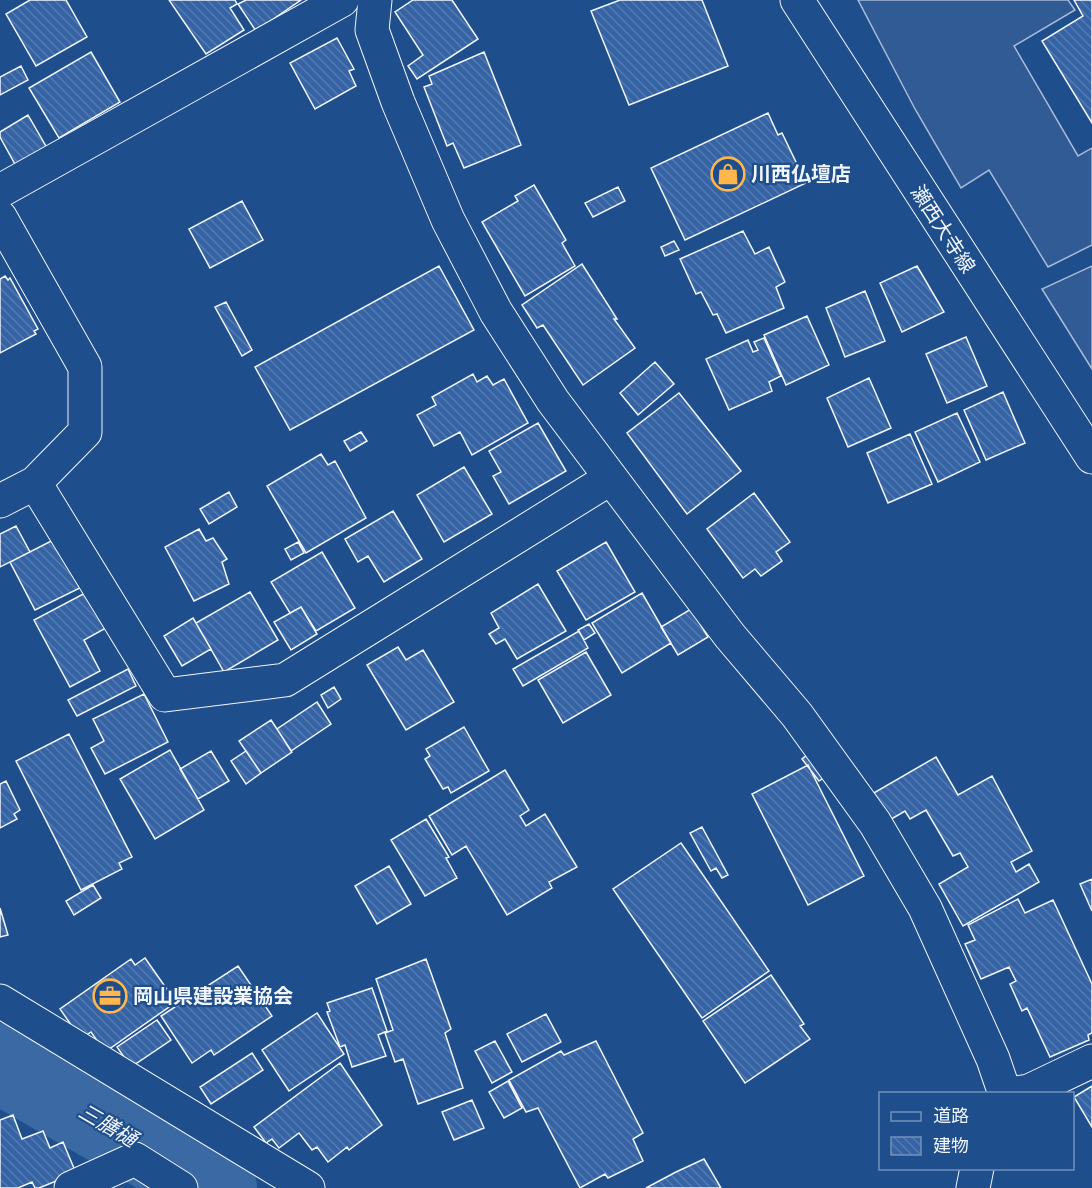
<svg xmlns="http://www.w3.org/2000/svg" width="1092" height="1188" font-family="Poppins,'Noto Sans JP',sans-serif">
<defs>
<pattern id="building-back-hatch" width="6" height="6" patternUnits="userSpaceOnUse" patternTransform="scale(1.5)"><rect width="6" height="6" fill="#3563a3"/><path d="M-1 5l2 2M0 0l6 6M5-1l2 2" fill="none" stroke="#537ab1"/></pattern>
</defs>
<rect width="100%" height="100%" fill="#1f4e8c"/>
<path fill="#305b95" stroke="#a8bbd7" stroke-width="1.5" d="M 858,0 L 1068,0 L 1075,10 L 1014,46 L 1078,156 L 1092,148 L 1092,245 L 1048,267 L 989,170 L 961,188 L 915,109 Z
M 1092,266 L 1092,369 L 1042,289 Z"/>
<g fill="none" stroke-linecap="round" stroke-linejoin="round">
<path stroke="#3b69a3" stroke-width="80" d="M 0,1063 L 217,1188"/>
</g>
<path fill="url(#building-back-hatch)" stroke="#f2f6ff" stroke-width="1.5" d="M 30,0 L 66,0 L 87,37 L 36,66 L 6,14 Z
M 169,0 L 235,0 L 237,4 L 230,8 L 244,30 L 206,54 Z
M 246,0 L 301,0 L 256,31 L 238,4 Z
M 413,0 L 452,0 L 478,39 L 417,79 L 408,66 L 423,55 L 395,12 Z
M 620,0 L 702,0 L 728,66 L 629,105 L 591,11 Z
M 1074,0 L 1092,0 L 1092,123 L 1042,41 L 1083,16 Z
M 337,38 L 354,69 L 349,71 L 356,86 L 315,109 L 290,63 Z
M 91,52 L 120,102 L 59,138 L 29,88 Z
M 484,52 L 521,145 L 464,168 L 453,143 L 447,146 L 424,87 L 432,84 L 429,76 Z
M 21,66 L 28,80 L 0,95 L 0,77 Z
M 768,113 L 778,135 L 782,133 L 806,183 L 685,240 L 651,168 Z
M 28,115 L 47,148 L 16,166 L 0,137 L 0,132 Z
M 534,185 L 566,240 L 562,243 L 575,266 L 525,296 L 482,222 L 518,201 L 515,196 Z
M 618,187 L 625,201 L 593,217 L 585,203 Z
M 242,201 L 263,240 L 210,268 L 189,229 Z
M 743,231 L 755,254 L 769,247 L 785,282 L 776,287 L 784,308 L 726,333 L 717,314 L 713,315 L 701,292 L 696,294 L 680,259 Z
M 674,241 L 679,250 L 665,256 L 661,247 Z
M 582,264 L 617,319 L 614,319 L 635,348 L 583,385 L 543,325 L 537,328 L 522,305 Z
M 439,266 L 474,330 L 290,430 L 255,367 Z
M 917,266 L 944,312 L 902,332 L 880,283 Z
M 5,276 L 8,280 L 10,278 L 38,329 L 34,331 L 36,334 L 0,353 L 0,279 Z
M 865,291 L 885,341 L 845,357 L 826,308 Z
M 226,302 L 252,350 L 242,356 L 215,307 Z
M 807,316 L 829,365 L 786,385 L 764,335 Z
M 966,337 L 987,386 L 947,403 L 926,354 Z
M 764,338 L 781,376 L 769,382 L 772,391 L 729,410 L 706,359 L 748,340 L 753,352 L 758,350 L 754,342 Z
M 655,362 L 674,384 L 638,415 L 620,393 Z
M 473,374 L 477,382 L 487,376 L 493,385 L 504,379 L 528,423 L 472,455 L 460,432 L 434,446 L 417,415 L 436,405 L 432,397 Z
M 869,378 L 891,428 L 848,447 L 827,398 Z
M 1003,392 L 1025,443 L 986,460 L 964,410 Z
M 679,393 L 741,471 L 687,514 L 627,433 Z
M 957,413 L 980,462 L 938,482 L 915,432 Z
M 538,423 L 566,471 L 509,504 L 493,476 L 501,472 L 489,451 Z
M 361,432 L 367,441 L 350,451 L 344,441 Z
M 910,434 L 932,484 L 888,503 L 867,453 Z
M 321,454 L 328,465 L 335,461 L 366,518 L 306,553 L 267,486 Z
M 464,467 L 492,514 L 444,542 L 417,495 Z
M 229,492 L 237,507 L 209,524 L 200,509 Z
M 754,493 L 790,542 L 776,552 L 782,561 L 761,576 L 755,569 L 743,578 L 707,529 Z
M 393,511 L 422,559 L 384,582 L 368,556 L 358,562 L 345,539 Z
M 16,526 L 30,552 L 0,567 L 0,534 Z
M 199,529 L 206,541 L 213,538 L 227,559 L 222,562 L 229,584 L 194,601 L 165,547 Z
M 61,536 L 86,585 L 35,610 L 10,562 Z
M 298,542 L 304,553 L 291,560 L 285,549 Z
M 606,542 L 635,592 L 586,620 L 557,571 Z
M 322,552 L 355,608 L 316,631 L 301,607 L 290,613 L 271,582 Z
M 538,584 L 566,631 L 517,659 L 505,639 L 496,644 L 489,634 L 499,628 L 491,613 Z
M 87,592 L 106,628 L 84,640 L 100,671 L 70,687 L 34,620 Z
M 250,592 L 278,640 L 224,672 L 196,623 Z
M 642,593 L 671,643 L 622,673 L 592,623 Z
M 301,607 L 317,634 L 291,650 L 274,622 Z
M 691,609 L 708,637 L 678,655 L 661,627 Z
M 193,618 L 211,649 L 182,666 L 164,636 Z
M 589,624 L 595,633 L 584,640 L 578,630 Z
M 579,631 L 588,648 L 523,686 L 513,669 Z
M 398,647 L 406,660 L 423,650 L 454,702 L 406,730 L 367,665 Z
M 586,652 L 611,695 L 563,723 L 538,680 Z
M 128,669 L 136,686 L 77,716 L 68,700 Z
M 334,687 L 341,699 L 328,708 L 321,695 Z
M 144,694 L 168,742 L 105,774 L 91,748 L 104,741 L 93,719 Z
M 317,702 L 331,724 L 291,751 L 277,729 Z
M 271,720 L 292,752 L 261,773 L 239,741 Z
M 464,727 L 489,771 L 451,793 L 448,787 L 443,789 L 425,759 L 430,756 L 426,749 Z
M 69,734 L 132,857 L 119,863 L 122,869 L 81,890 L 16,761 Z
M 815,749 L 832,772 L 819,781 L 802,759 Z
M 170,750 L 204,810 L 155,839 L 120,779 Z
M 211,751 L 229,781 L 198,799 L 180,769 Z
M 246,751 L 261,773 L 246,784 L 231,761 Z
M 936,757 L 958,795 L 992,776 L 1032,851 L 1011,862 L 1016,872 L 1029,864 L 1039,882 L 963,926 L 939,884 L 968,867 L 960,853 L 953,856 L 926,810 L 910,819 L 905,811 L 888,821 L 872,794 Z
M 808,765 L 864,876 L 808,905 L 752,794 Z
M 505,770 L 529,810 L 520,816 L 526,826 L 545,814 L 577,867 L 549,882 L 552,888 L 507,915 L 466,846 L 452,855 L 429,816 Z
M 6,781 L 20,810 L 14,814 L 17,819 L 0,828 L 0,784 Z
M 426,819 L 449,857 L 446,858 L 457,878 L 425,896 L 391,840 Z
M 702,827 L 728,875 L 722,878 L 716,868 L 711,871 L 690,833 Z
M 681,843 L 769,971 L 702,1018 L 613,889 Z
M 389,866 L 411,904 L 377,924 L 355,886 Z
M 1092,879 L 1092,911 L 1080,884 Z
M 93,885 L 101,898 L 74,915 L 66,901 Z
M 1018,899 L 1025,913 L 1053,900 L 1092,984 L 1092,1033 L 1088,1035 L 1089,1040 L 1050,1057 L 1027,1008 L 1022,1011 L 1010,984 L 1016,981 L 1009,967 L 981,979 L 965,944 L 975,940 L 968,925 Z
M 0,908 L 8,935 L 0,937 Z
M 145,958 L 171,995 L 163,1000 L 169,1007 L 105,1052 L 91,1032 L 81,1039 L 60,1009 L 131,959 L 135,965 Z
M 426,959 L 451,1029 L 445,1033 L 463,1088 L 418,1104 L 403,1059 L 395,1062 L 385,1033 L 393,1030 L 376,979 Z
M 238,966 L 272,1016 L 214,1055 L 211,1050 L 192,1063 L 161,1016 Z
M 771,975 L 804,1024 L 800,1026 L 810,1039 L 745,1083 L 703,1021 Z
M 372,988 L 387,1031 L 378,1035 L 386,1056 L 352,1067 L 345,1045 L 340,1047 L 327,1012 L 330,1011 L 327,1003 Z
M 317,1013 L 344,1054 L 289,1091 L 262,1050 Z
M 546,1014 L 561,1042 L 522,1062 L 507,1034 Z
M 157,1020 L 171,1040 L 131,1067 L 117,1047 Z
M 495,1041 L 512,1072 L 492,1083 L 475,1051 Z
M 596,1041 L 643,1133 L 633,1139 L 643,1161 L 608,1178 L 605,1174 L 580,1188 L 538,1108 L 526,1112 L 509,1080 L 561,1051 L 564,1055 Z
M 252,1053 L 263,1070 L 211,1104 L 200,1087 Z
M 340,1063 L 382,1125 L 349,1150 L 347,1147 L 328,1162 L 317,1147 L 312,1150 L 299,1133 L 279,1148 L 272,1139 L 266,1143 L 254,1127 Z
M 508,1081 L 522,1108 L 504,1118 L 489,1092 Z
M 1092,1086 L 1092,1127 L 1074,1097 Z
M 472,1100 L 484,1128 L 454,1140 L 442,1112 Z
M 13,1115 L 22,1139 L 43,1131 L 50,1148 L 63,1142 L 76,1173 L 39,1188 L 35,1188 L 32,1182 L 18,1188 L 0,1188 L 0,1120 Z
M 704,1159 L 721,1188 L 646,1188 L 676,1172 Z"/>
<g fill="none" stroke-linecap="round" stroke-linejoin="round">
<g stroke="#f2f6ff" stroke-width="35">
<path id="minor" d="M 375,0 L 372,30 L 398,102 L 448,220 L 496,312 L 553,401 L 730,636 L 797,715 L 875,823 L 925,908 L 993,1059 L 1005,1094
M 0,191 L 342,0
M 0,217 L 85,367 L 85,432 L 35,483 L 0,501
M 35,483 L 165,695 L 285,680 L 611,478
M 0,1001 L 308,1188
M 1008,1094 L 1029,1091 L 1092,1061
M 71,1188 L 135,1159 L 181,1188
M 973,1188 L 977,1168"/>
</g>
<g stroke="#f2f6ff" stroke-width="35">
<path id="major" d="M 797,0 L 1092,457"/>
</g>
<use href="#minor" stroke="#1f4e8c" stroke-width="33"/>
<use href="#major" stroke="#1f4e8c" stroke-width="33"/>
</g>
<defs>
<g id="shop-ring" transform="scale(1.725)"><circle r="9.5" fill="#1f4e8c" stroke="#ffb74d" stroke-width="1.5"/><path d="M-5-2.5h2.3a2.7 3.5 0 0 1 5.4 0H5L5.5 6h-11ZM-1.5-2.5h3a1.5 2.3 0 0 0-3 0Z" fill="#ffb74d"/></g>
<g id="office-ring" transform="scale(1.725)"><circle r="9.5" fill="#1f4e8c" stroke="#ffb74d" stroke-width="1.5"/><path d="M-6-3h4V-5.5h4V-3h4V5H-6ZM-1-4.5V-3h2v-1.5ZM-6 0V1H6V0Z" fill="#ffb74d"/></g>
</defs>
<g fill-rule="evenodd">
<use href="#shop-ring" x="728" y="174"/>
<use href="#office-ring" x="110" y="996"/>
</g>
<g text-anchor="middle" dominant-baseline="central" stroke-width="4.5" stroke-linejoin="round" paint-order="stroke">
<g font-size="20" font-weight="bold" fill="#f2f6ff" stroke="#1f4e8c" text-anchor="start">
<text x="751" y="174">川西仏壇店</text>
<text x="133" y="996">岡山県建設業協会</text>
</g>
<g font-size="20" fill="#f2f6ff" stroke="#1f4e8c">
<text transform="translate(943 229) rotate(57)">瀬西大寺線</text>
</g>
<g font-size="21" font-style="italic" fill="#f2f6ff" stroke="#1f4e8c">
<text transform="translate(108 1125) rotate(30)">三膳樋</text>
</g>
</g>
<rect x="879" y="1092" width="195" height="78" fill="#1f4e8c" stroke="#7391ba" stroke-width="1.5"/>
<rect x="891" y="1112" width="30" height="9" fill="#1f4e8c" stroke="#7391ba" stroke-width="1.5"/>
<text x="933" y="1122" font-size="18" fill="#f2f6ff">道路</text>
<rect x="891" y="1137" width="30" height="18" fill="url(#building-back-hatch)" stroke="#7391ba" stroke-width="1.5"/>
<text x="933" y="1152" font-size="18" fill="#f2f6ff">建物</text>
</svg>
